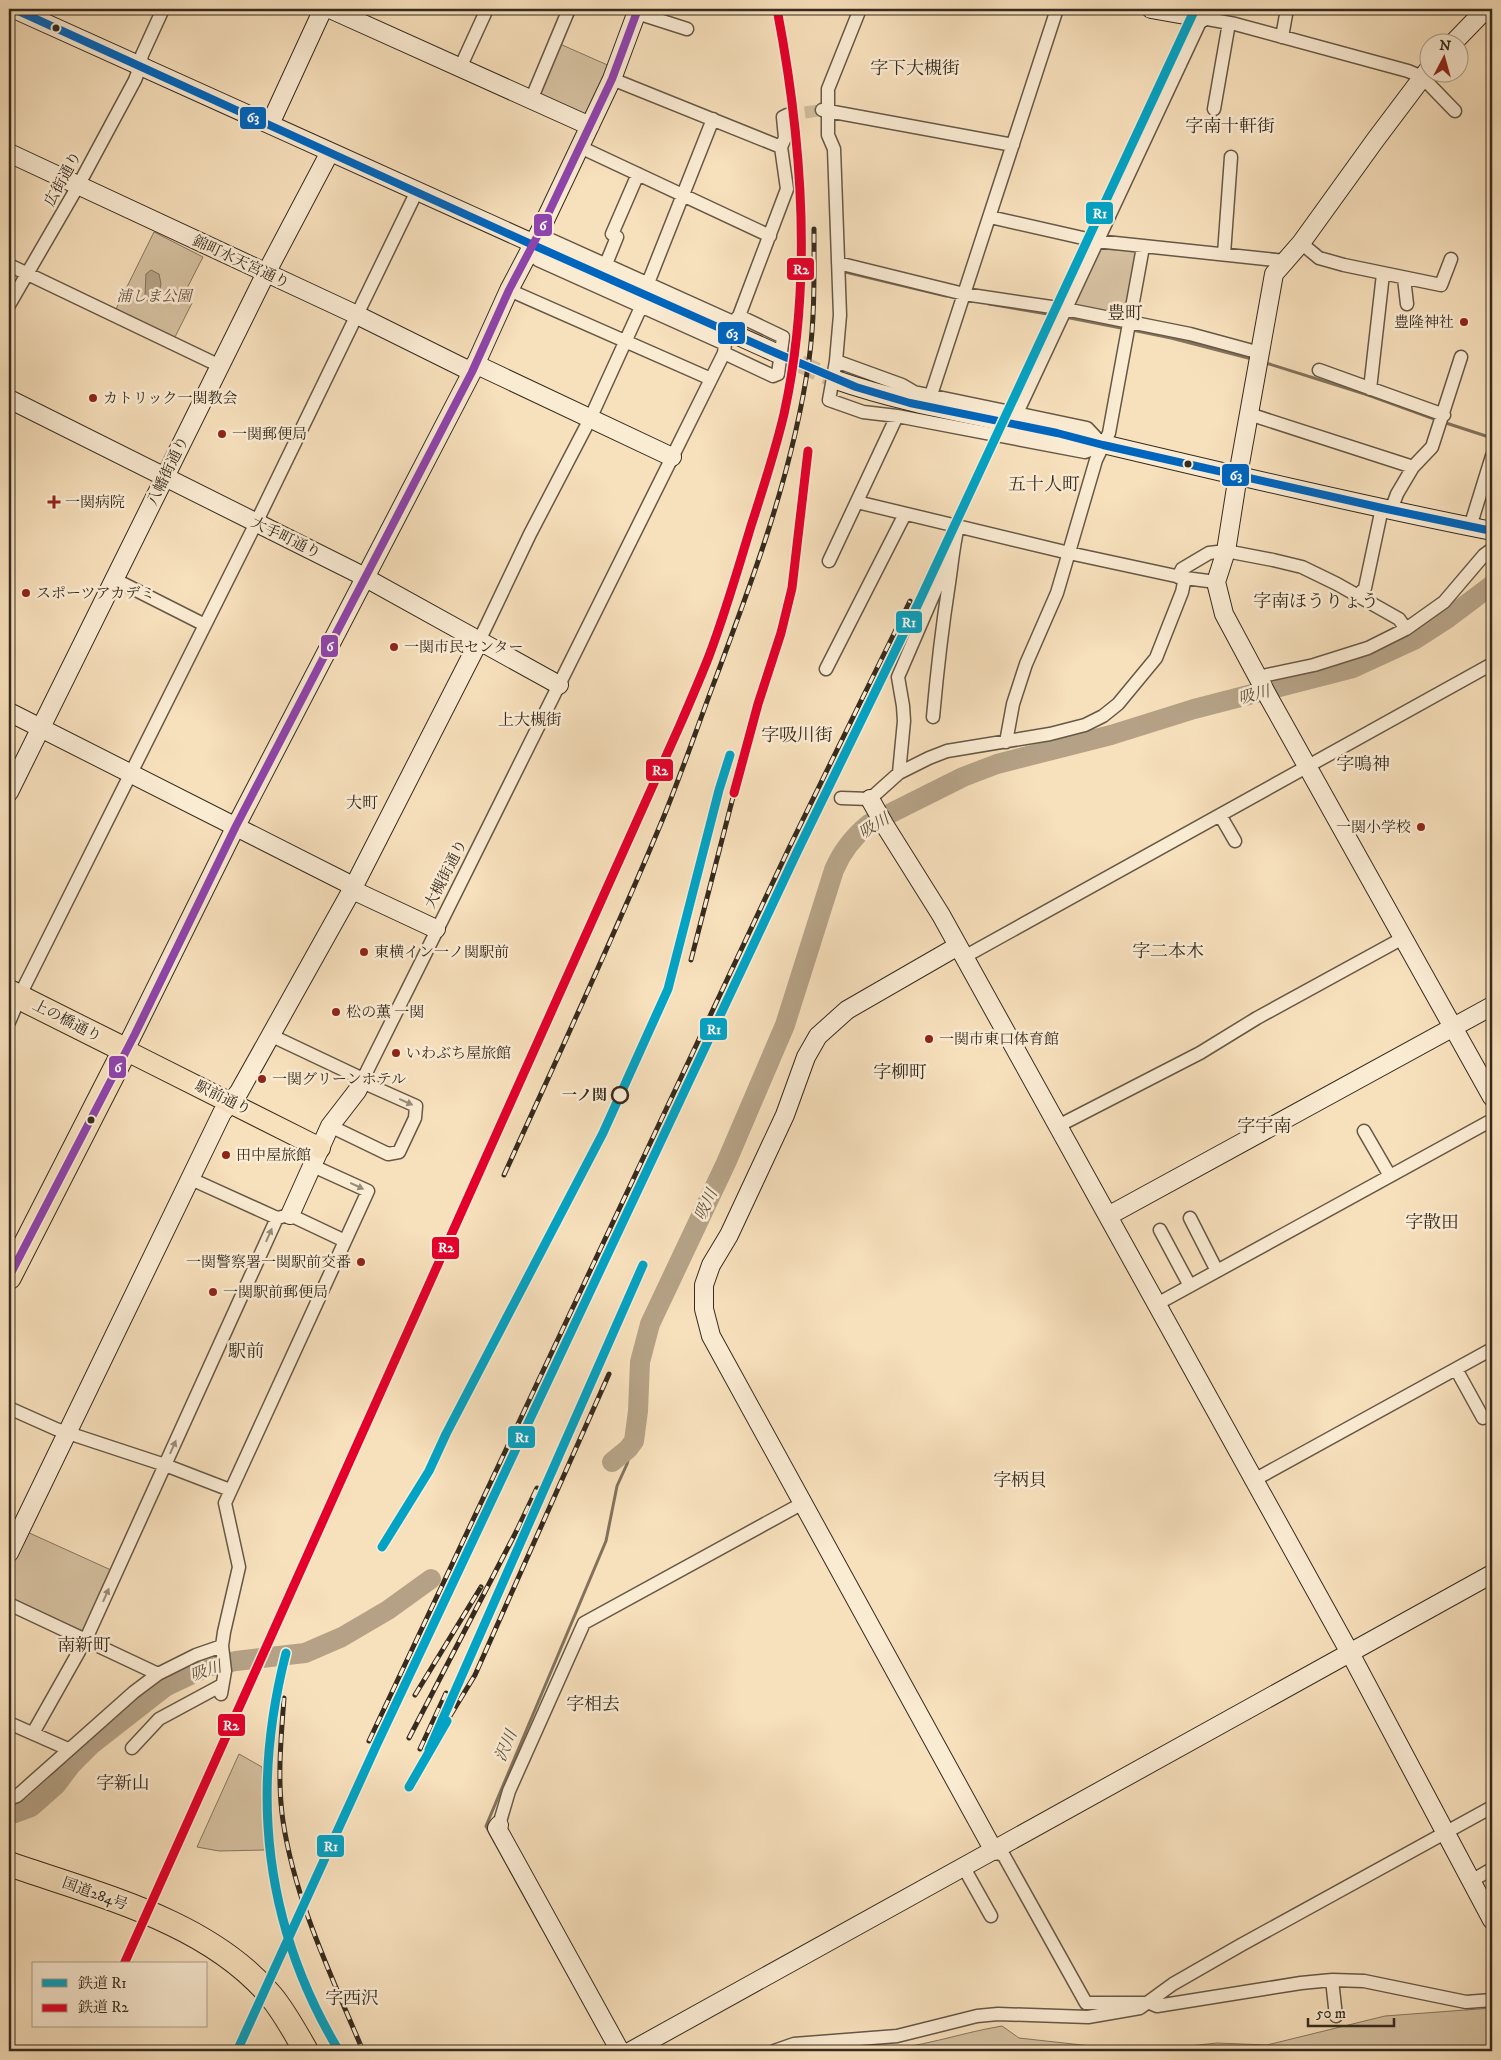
<svg xmlns="http://www.w3.org/2000/svg" width="1501" height="2060" font-family="'IM FELL DW Pica','Noto Serif JP',serif">
<rect width="100%" height="100%" fill="#f7e0bc"/>
<filter id="stains"><feTurbulence type="fractalNoise" baseFrequency=".004" numOctaves="4"/><feColorMatrix values="0 0 0 0 .2 0 0 0 0 .09 0 0 0 0 .02 0 0 0 .5 -.17"/></filter>
<radialGradient id="worn" r=".72"><stop offset=".6" stop-color="#630" stop-opacity="0"/><stop offset="1" stop-color="#630" stop-opacity=".3"/></radialGradient>
<path fill="#d6c1a1" stroke="#867660" d="M 560,44 L 612,67 L 588,121 L 536,98 Z
M 154,232 L 203,257 L 182,298 L 192,303 L 174,339 L 116,309 Z
M 1097,249 L 1138,251 L 1128,316 L 1071,305 Z
M 25,1531 L 111,1570 L 83,1631 L 9,1598 L 9,1567 Z
M 239,1754 L 262,1767 L 265,1850 L 219,1851 L 197,1847 Z
M 1492,2008 L 1492,2051 L 1142,2051 L 1217,2043 L 1267,2045 L 1385,2016 Z
M 1002,2026 L 1019,2038 L 1091,2046 L 1098,2051 L 819,2051 L 814,2049 C 827,2041 858,2050 874,2050 C 918,2049 959,2033 1002,2026 Z"/>
<path fill="#b5a286" stroke="#82725c" d="M 151,270 L 159,274 L 161,284 L 157,301 L 147,301 L 145,295 L 146,274 Z"/>
<g fill="none" stroke-linecap="round" stroke-linejoin="round">
<path stroke="#82725c" stroke-width="3" d="M 845,272 L 946,296
M 989,304 L 1059,316
M 1065,317 L 1126,329
M 1132,330 L 1171,338 L 1252,359
M 1263,362 L 1368,395 L 1437,420
M 1443,422 L 1492,438
M 542,1927 L 486,1826 L 606,1541 L 617,1486 L 627,1464 L 634,1441"/>
<path stroke="#b5a286" stroke-width="20" d="M 612,1462 L 628,1449 L 634,1441 L 638,1411 L 640,1362 L 650,1324 L 726,1163 L 785,1025 L 834,870 C 842,851 853,837 869,824 L 963,777 L 997,764 L 1111,735 L 1194,709 L 1353,668 L 1414,640 L 1448,618 L 1492,585
M 9,1815 L 31,1807 L 56,1785 L 71,1765 L 92,1744 L 165,1687 L 207,1667 L 236,1661 L 305,1653 L 342,1637 L 388,1610 L 431,1579"/>
<path stroke="#d0bc9c" stroke-width="12" stroke-dasharray="12 6" stroke-linecap="butt" d="M 787,115 L 822,110"/>
<path stroke="#d0bc9c" stroke-width="18" stroke-dasharray="18 9" stroke-linecap="butt" d="M 776,353 L 836,380"/>
<g stroke="#665846" stroke-width="15">
<path id="street" d="M 860,9 L 828,89 L 828,111 L 1013,145
M 637,13 L 687,29
M 1202,18 L 1235,24 L 1408,71 L 1422,77 L 1455,111
M 1282,37 L 1287,9
M 460,68 L 487,9
M 612,79 L 781,147 L 787,189 L 739,316 L 783,337 L 778,374 L 773,376 L 724,353
M 531,100 L 569,9
M 1214,109 L 1229,23
M 822,110 L 828,111 L 828,135 L 834,149 L 840,315 L 836,361
M 580,147 L 770,236
M 781,147 L 785,138 L 783,117 L 787,115
M 990,217 L 1096,241 L 1285,261
M 1301,243 L 1319,258 L 1344,265 L 1441,285 L 1451,259
M 1224,254 L 1231,157
M 838,263 L 964,294 L 1065,309 L 1190,334 L 1260,353
M 606,264 L 617,237 L 612,234 L 638,174
M 9,265 L 220,366
M 1404,278 L 1407,304
M 648,283 L 713,119
M 509,290 L 711,379
M 9,305 L 78,186 L 135,80 L 140,67 L 142,55 L 163,9
M 836,361 L 902,385 L 914,392 L 1087,428 L 1103,445 L 1085,452 L 897,416 L 863,412 L 829,400 Z
M 1319,370 L 1444,415
M 1370,389 L 1383,274
M 931,395 L 1057,9
M 1017,413 L 1206,9
M 1249,414 L 1413,467
M 857,502 L 1069,553 L 1185,578 L 1216,582
M 1391,510 L 1397,494 L 1413,467 L 1432,447 L 1461,357
M 1470,527 L 1492,456
M 829,561 L 897,416
M 1178,577 L 1182,569 L 1209,553 L 1226,551 L 1273,560 L 1302,567 L 1337,584 L 1399,619 L 1406,629
M 114,579 L 205,625
M 1358,595 L 1365,588 L 1382,508
M 479,641 L 530,534 L 590,419 L 641,307
M 826,669 L 905,514
M 1258,677 L 1314,665 L 1368,648 L 1406,629 L 1444,602 L 1484,555 L 1492,549
M 933,717 C 937,672 942,628 949,583 C 952,563 953,547 958,526
M 1006,742 L 1013,704 L 1026,664 L 1057,593 L 1096,460 L 1109,433 L 1143,247
M 899,773 L 929,758 L 947,751 L 1050,734 L 1085,725 L 1103,716 L 1118,704 L 1156,658 L 1182,592 L 1185,578
M 841,798 L 870,799 L 899,773 L 904,721 L 903,706 L 898,677 L 951,554
M 1220,815 L 1235,841
M 964,957 L 1492,664
M 9,1022 L 25,985 L 256,523 L 417,191
M 270,1035 L 363,1079 L 724,353 L 725,344 L 538,260 L 533,245 L 549,239 L 733,322 L 739,316
M 330,1126 L 388,1154 L 399,1152 L 415,1118 L 416,1106 L 362,1082
M 1058,1126 L 1200,1053 L 1257,1018 L 1403,938
M 1364,1131 L 1390,1176
M 191,1179 L 277,1218
M 1190,1218 L 1217,1271
M 1160,1230 L 1190,1286
M 1157,1304 L 1492,1120
M 1456,1369 L 1483,1418
M 9,1408 L 56,1429 L 165,1465 L 230,1490
M 1254,1480 L 1492,1349
M 9,1604 L 158,1674
M 221,1694 L 225,1671 L 222,1646 L 224,1632 L 239,1567 L 225,1503 L 368,1191 L 313,1166
M 9,1723 L 68,1749
M 33,1733 L 86,1639 L 277,1218 L 290,1215 L 345,1241
M 132,1748 L 159,1719 L 222,1685
M 9,1799 L 17,1796 L 134,1692 L 158,1674 L 196,1655 L 222,1646
M 499,1825 L 509,1791 L 584,1623 L 803,1503
M 994,1851 L 1004,1856 L 1086,2003 L 1150,2003 L 1157,2006 L 1301,1983 L 1332,1980 L 1364,1981 L 1466,2002 L 1492,2000
M 964,1868 L 991,1916
M 1471,1881 L 1492,1869
M 1332,1980 L 1336,2016
M 774,2051 L 794,2044 L 897,2036 L 977,2016 L 998,2014 L 1088,2017 L 1140,2008 L 1173,1984 L 1241,1945 L 1492,1807"/>
</g>
<g stroke="#362b1e" stroke-width="20">
<path id="secondary" d="M 14,9 L 776,353
M 330,9 L 590,126
M 1151,9 L 1202,18
M 1454,42 L 1486,9
M 1428,70 L 1376,139 L 1301,243 L 1274,274 L 1238,475 L 1226,551 L 1216,582 L 1224,614 L 1269,698 L 1492,1097
M 270,124 L 323,9
M 9,153 L 357,315 L 472,372
M 475,364 L 672,457
M 836,380 C 908,405 983,416 1057,433 C 1201,467 1346,502 1492,531
M 9,399 L 355,572 L 559,685
M 9,712 L 345,882 L 359,893 L 436,929
M 9,792 L 263,279 L 330,152
M 870,799 L 884,824 L 941,915 L 1350,1653 L 1492,1920
M 958,946 L 847,1010 L 818,1036 L 806,1057 L 785,1115 L 729,1235 L 711,1265 L 704,1285 L 704,1309 L 711,1336 L 994,1851
M 125,1050 L 236,826 L 472,372 L 509,290 L 539,233 L 612,79 L 638,9
M 290,1215 L 330,1126 L 357,1091 L 363,1079
M 1108,1216 L 1492,1006
M 9,1553 L 222,1113 L 239,1092 L 353,888 L 479,641
M 499,1825 L 497,1828 L 620,2051
M 631,2051 L 1492,1574"/>
</g>
<g stroke="#362b1e" stroke-width="22">
<path id="primary" d="M 125,1050 L 320,1148"/>
</g>
<g stroke="#362b1e" stroke-width="26">
<path id="highway" d="M 9,992 L 125,1050 L 9,1277
M 9,1864 C 98,1895 208,1921 271,1996 C 285,2013 295,2032 306,2051"/>
</g>
<use href="#street" stroke="#faebd3" stroke-width="12"/>
<use href="#secondary" stroke="#faebd3" stroke-width="18"/>
<use href="#primary" stroke="#f7e0bc" stroke-width="20"/>
<use href="#highway" stroke="#f7e0bc" stroke-width="24"/>
<g stroke="#362b1e" stroke-width="5">
<path id="rail" d="M 691,960 L 748,739 L 781,633 L 792,588 L 808,451
M 504,1175 C 558,1056 614,937 664,816 C 681,774 696,731 712,688 C 752,582 793,473 809,360 C 815,317 814,273 814,229
M 382,1547 L 429,1471 L 446,1434 L 603,1133 L 668,989 L 719,790 L 730,755
M 415,1695 L 481,1587
M 284,1698 C 281,1739 277,1780 283,1821 C 295,1901 332,1977 363,2051
M 450,1716 L 475,1675 L 609,1374
M 409,1738 L 517,1530 L 537,1488
M 369,1741 L 789,848 L 910,601
M 420,1749 L 446,1693
M 429,1750 L 643,1265
M 409,1787 L 432,1746"/>
</g>
<use href="#rail" stroke="#faebd3" stroke-width="3" stroke-dasharray="9" stroke-linecap="butt"/>
<g stroke="#faebd3" stroke-width="11">
<path id="bus-1" d="M 14,9 L 533,245 L 776,353 L 856,387 L 910,403 L 1057,433 L 1103,445 L 1382,508 L 1492,531"/>
</g>
<g stroke="#faebd3" stroke-width="11">
<path id="bus-2" d="M 9,1277 L 135,1034 L 236,826 L 472,372 L 509,290 L 539,233 L 612,79 L 638,9"/>
</g>
<use href="#bus-1" stroke="#0065bd" stroke-width="8"/>
<use href="#bus-2" stroke="#8e44ad" stroke-width="8"/>
<g stroke="#faebd3" stroke-width="12">
<path id="rail-1" d="M 382,1547 L 429,1471 L 446,1434 L 603,1133 L 668,989 L 719,790 L 730,755
M 286,1653 C 250,1793 264,1926 339,2051
M 429,1750 L 643,1265
M 409,1787 L 447,1721
M 237,2051 L 377,1744 L 797,852 L 918,604 L 1195,9"/>
</g>
<g stroke="#faebd3" stroke-width="12">
<path id="rail-2" d="M 734,793 L 758,704 L 781,633 L 792,588 L 808,451
M 124,1964 L 680,725 C 690,702 700,679 709,656 C 725,614 738,569 751,526 C 763,489 775,452 784,414 C 813,283 802,139 777,9"/>
</g>
<use href="#rail-1" stroke="#03a3c5" stroke-width="9"/>
<use href="#rail-2" stroke="#e4002b" stroke-width="9"/>
</g>
<defs><path id="oneway-solid" d="M-6-.8H1V-3.2L6.5 0L1 3.2V.8H-6Z" transform="scale(1.25)"/></defs>
<g fill="#988b78">
<use href="#oneway-solid" transform="translate(406 1102) rotate(24)"/>
<use href="#oneway-solid" transform="translate(357 1186) rotate(25)"/>
<use href="#oneway-solid" transform="translate(269 1235) rotate(-66)"/>
<use href="#oneway-solid" transform="translate(173 1447) rotate(-66)"/>
<use href="#oneway-solid" transform="translate(106 1595) rotate(-66)"/>
</g>
<g fill="#362b1e" stroke="#faebd3" stroke-width="2">
<circle cx="56" cy="28" r="4.5"/>
<circle cx="1188" cy="464" r="4.5"/>
<circle cx="91" cy="1120" r="4.5"/>
</g>
<g fill="#8f2418" stroke="#faebd3" stroke-width="2">
<circle cx="1464" cy="322" r="5"/>
<circle cx="93" cy="398" r="5"/>
<circle cx="222" cy="434" r="5"/>
<path d="M51.5 494.5h5v5h5v5h-5v5h-5v-5h-5v-5h5z"/>
<circle cx="26" cy="593" r="5"/>
<circle cx="394" cy="647" r="5"/>
<circle cx="1421" cy="827" r="5"/>
<circle cx="364" cy="952" r="5"/>
<circle cx="336" cy="1012" r="5"/>
<circle cx="929" cy="1039" r="5"/>
<circle cx="396" cy="1053" r="5"/>
<circle cx="262" cy="1079" r="5"/>
<circle cx="226" cy="1155" r="5"/>
<circle cx="361" cy="1262" r="5"/>
<circle cx="213" cy="1292" r="5"/>
</g>
<circle fill="#faebd3" stroke="#362b1e" stroke-width="2.5" cx="620" cy="1095" r="8"/>
<g text-anchor="middle" dominant-baseline="central" stroke-width="5" stroke-linejoin="round" paint-order="stroke">
<g font-size="15" fill="#362b1e" stroke="#faebd3">
<text transform="translate(63 179) rotate(-61)">広街通り</text>
<text transform="translate(241 262) rotate(25)">錦町水天宮通り</text>
<text transform="translate(168 471) rotate(-64)">八幡街通り</text>
<text transform="translate(286 538) rotate(26)">大手町通り</text>
<text transform="translate(446 874) rotate(-63)">大槻街通り</text>
<text transform="translate(67 1021) rotate(27)">上の橋通り</text>
<text transform="translate(223 1098) rotate(26)">駅前通り</text>
<text transform="translate(95 1894) rotate(20)">国道284号</text>
</g>
<g font-size="15" font-style="italic" fill="#5e503f" stroke="#faebd3">
<text x="154" y="296">浦しま公園</text>
</g>
<g font-size="15" fill="#362b1e" stroke="#faebd3" text-anchor="start">
<text x="1454" y="322" text-anchor="end">豊隆神社</text>
<text x="103" y="398">カトリック一関教会</text>
<text x="232" y="434">一関郵便局</text>
<text x="65" y="502">一関病院</text>
<text x="36" y="593">スポーツアカデミ</text>
<text x="404" y="647">一関市民センター</text>
<text x="1411" y="827" text-anchor="end">一関小学校</text>
<text x="374" y="952">東横イン一ノ関駅前</text>
<text x="346" y="1012">松の薫 一関</text>
<text x="939" y="1039">一関市東口体育館</text>
<text x="406" y="1053">いわぶち屋旅館</text>
<text x="272" y="1079">一関グリーンホテル</text>
<text x="236" y="1155">田中屋旅館</text>
<text x="351" y="1262" text-anchor="end">一関警察署一関駅前交番</text>
<text x="223" y="1292">一関駅前郵便局</text>
</g>
<g font-size="15" font-weight="bold" fill="#362b1e" stroke="#faebd3" text-anchor="end">
<text x="607" y="1095">一ノ関</text>
</g>
<g font-size="16" font-style="italic" fill="#5c4f3d" stroke="#faebd3">
<text transform="translate(1254 695) rotate(-15)">吸川</text>
<text transform="translate(874 826) rotate(-32)">吸川</text>
<text transform="translate(706 1205) rotate(-65)">吸川</text>
<text transform="translate(206 1671) rotate(-18)">吸川</text>
<text transform="translate(506 1746) rotate(-67)">沢川</text>
</g>
<g font-size="16" fill="#362b1e" stroke="#faebd3">
<text x="530" y="720">上大槻街</text>
<text x="362" y="803">大町</text>
</g>
<g font-size="18" fill="#362b1e" stroke="#faebd3">
<text x="915" y="69">字下大槻街</text>
<text x="1230" y="127">字南十軒街</text>
<text x="1125" y="314">豊町</text>
<text x="1044" y="485">五十人町</text>
<text x="1316" y="602">字南ほうりょう</text>
<text x="797" y="736">字吸川街</text>
<text x="1363" y="765">字鳴神</text>
<text x="1168" y="952">字二本木</text>
<text x="900" y="1073">字柳町</text>
<text x="1264" y="1127">字宇南</text>
<text x="1432" y="1223">字散田</text>
<text x="246" y="1352">駅前</text>
<text x="1020" y="1481">字柄貝</text>
<text x="84" y="1646">南新町</text>
<text x="593" y="1705">字相去</text>
<text x="123" y="1784">字新山</text>
<text x="352" y="1999">字西沢</text>
</g>
</g>
<g stroke="#faebd3" stroke-width="2">
<rect x="239" y="106" width="28" height="24" rx="5" fill="#0065bd"/>
<rect x="1085" y="201" width="29" height="24" rx="5" fill="#03a3c5"/>
<rect x="533" y="213" width="20" height="24" rx="5" fill="#8e44ad"/>
<rect x="786" y="257" width="29" height="24" rx="5" fill="#e4002b"/>
<rect x="717" y="321" width="29" height="24" rx="5" fill="#0065bd"/>
<rect x="1221" y="463" width="29" height="24" rx="5" fill="#0065bd"/>
<rect x="895" y="610" width="28" height="24" rx="5" fill="#03a3c5"/>
<rect x="320" y="634" width="19" height="24" rx="5" fill="#8e44ad"/>
<rect x="645" y="758" width="29" height="24" rx="5" fill="#e4002b"/>
<rect x="699" y="1017" width="29" height="24" rx="5" fill="#03a3c5"/>
<rect x="108" y="1055" width="19" height="24" rx="5" fill="#8e44ad"/>
<rect x="431" y="1236" width="29" height="24" rx="5" fill="#e4002b"/>
<rect x="507" y="1425" width="29" height="24" rx="5" fill="#03a3c5"/>
<rect x="217" y="1713" width="29" height="24" rx="5" fill="#e4002b"/>
<rect x="316" y="1834" width="29" height="24" rx="5" fill="#03a3c5"/>
</g>
<g font-size="14" text-anchor="middle" font-weight="bold" fill="#fff">
<text x="253" y="122">63</text>
<text x="1100" y="218">R1</text>
<text x="543" y="230">6</text>
<text x="801" y="274">R2</text>
<text x="732" y="338">63</text>
<text x="1236" y="480">63</text>
<text x="909" y="627">R1</text>
<text x="330" y="651">6</text>
<text x="660" y="775">R2</text>
<text x="714" y="1034">R1</text>
<text x="118" y="1072">6</text>
<text x="446" y="1252">R2</text>
<text x="522" y="1442">R1</text>
<text x="231" y="1730">R2</text>
<text x="331" y="1851">R1</text>
</g>
<rect width="1501" height="2060" fill="none" stroke="#f7e0bc" stroke-width="30"/>
<rect x="10" y="10" width="1481" height="2040" fill="none" stroke="#362b1e" stroke-width="2.5"/>
<rect x="15" y="15" width="1471" height="2030" fill="none" stroke="#362b1e"/>
<rect x="32" y="1962" width="175" height="65" fill="#faebd3" stroke="#ac9e8b"/>
<rect x="42" y="1979" width="25" height="8" fill="#03a3c5" stroke="#ac9e8b"/>
<text x="78" y="1988" font-size="15" fill="#362b1e">鉄道 R1</text>
<rect x="42" y="2004" width="25" height="8" fill="#e4002b" stroke="#ac9e8b"/>
<text x="78" y="2012" font-size="15" fill="#362b1e">鉄道 R2</text>
<g transform="translate(1444 58) rotate(6)"><circle r="24" fill="#faebd3" stroke="#ac9e8b"/>
<path d="M0-4L9 19L0 12L-9 19Z" fill="#8f2418"/>
<text y="-8" font-size="14" font-weight="bold" text-anchor="middle" fill="#362b1e">N</text>
</g>
<path d="M1308 2018v8h86v-8" fill="none" stroke="#362b1e" stroke-width="2.5"/>
<text x="1316" y="2018" font-size="15" fill="#362b1e" stroke="#faebd3" stroke-width="4" paint-order="stroke">50 m</text>
<rect width="100%" height="100%" filter="url(#stains)"/>
<rect width="100%" height="100%" fill="url(#worn)"/>
</svg>
